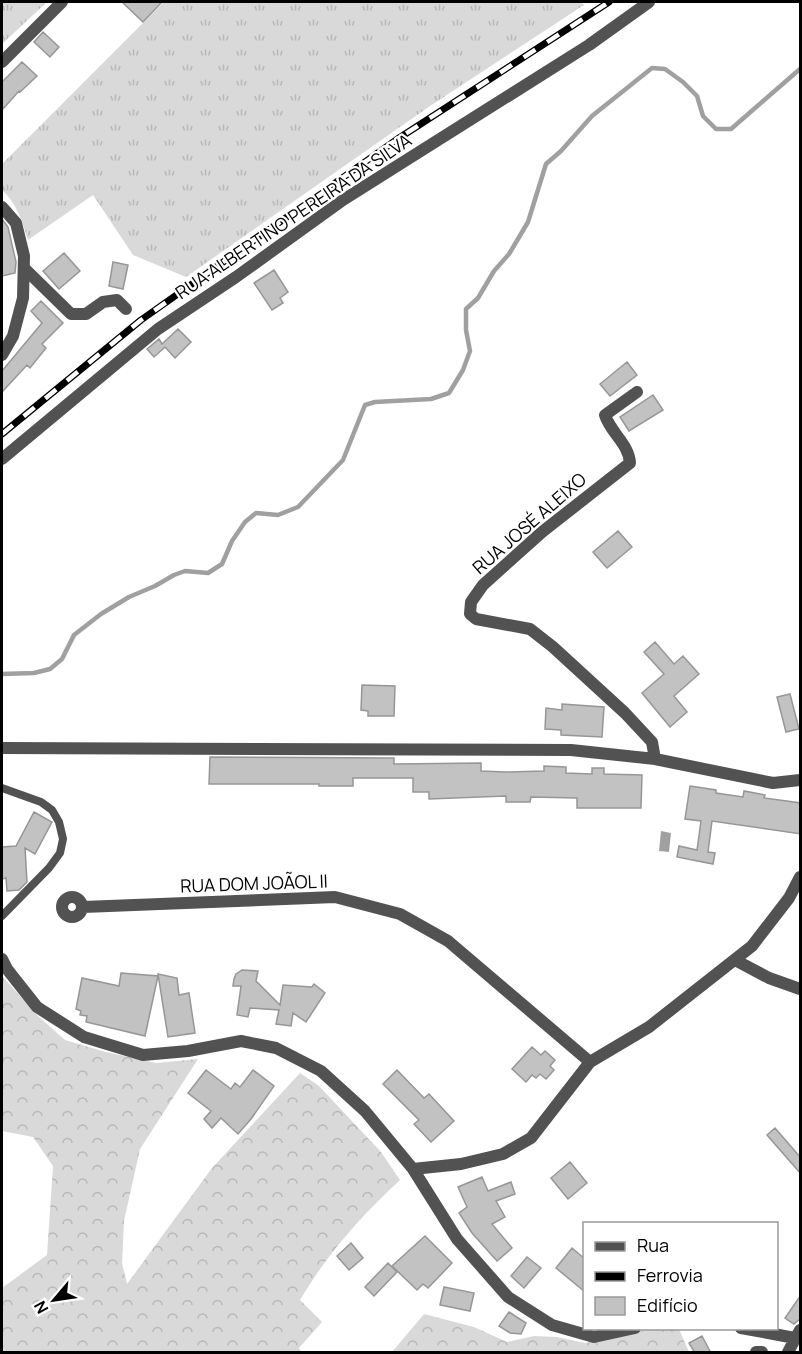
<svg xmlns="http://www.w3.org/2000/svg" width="802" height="1354" font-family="Manrope,sans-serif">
<defs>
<pattern id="grass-tufts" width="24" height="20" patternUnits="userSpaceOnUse" patternTransform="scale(1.5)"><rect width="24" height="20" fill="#d9d9d9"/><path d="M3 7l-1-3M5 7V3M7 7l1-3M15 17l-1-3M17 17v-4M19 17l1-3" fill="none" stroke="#b8b8b8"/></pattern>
<pattern id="forest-crowns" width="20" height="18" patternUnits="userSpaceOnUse" patternTransform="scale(1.5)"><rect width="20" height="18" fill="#d9d9d9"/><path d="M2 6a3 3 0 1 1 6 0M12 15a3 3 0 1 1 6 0" fill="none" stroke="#b8b8b8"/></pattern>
</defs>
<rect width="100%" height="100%" fill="#fff"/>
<path fill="url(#grass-tufts)" d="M 2,2 L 47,2 L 2,44 Z
M 164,2 L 581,2 L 584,5 L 430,106 L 186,277 L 133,255 L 93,195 L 28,240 C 23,223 16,202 2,190 L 2,164 Z"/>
<path fill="url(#forest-crowns)" d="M 2,976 L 38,1016 L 65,1040 L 106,1052 L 156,1063 L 198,1059 L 140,1149 L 124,1221 L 122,1263 L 127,1284 L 212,1168 L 300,1073 L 319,1086 L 381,1152 L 400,1180 C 360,1217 328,1253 300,1300 L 322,1322 L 299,1348 L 301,1352 L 2,1352 L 2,1288 L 47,1255 L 53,1166 L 33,1137 L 2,1131 Z
M 424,1314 L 474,1327 L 507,1342 L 534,1336 L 557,1337 L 585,1343 L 650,1329 L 679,1329 L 689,1352 L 392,1352 Z"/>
<path fill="#a0a0a0" d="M 661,831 L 671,833 L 669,852 L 659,851 Z"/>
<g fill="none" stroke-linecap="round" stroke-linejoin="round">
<path stroke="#a0a0a0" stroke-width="4.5" d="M 2,674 L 34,673 L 50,669 L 62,659 L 74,635 L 101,614 L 129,597 L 155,586 L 174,575 L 185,571 L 208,573 L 222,564 L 232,541 L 245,522 L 256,513 L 278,515 L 298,507 L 343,460 L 365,405 L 375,402 L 431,399 L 449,393 L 463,370 L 470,351 L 466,330 L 466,309 L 478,298 L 494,271 L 509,254 L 528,222 L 546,164 L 561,151 L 592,116 L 652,68 L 665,69 L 683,82 L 697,96 L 703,116 L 716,129 L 731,129 L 800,69"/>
</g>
<path fill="#c2c2c2" stroke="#969696" stroke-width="1.5" d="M 122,2 L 162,2 L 143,22 Z
M 43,32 L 59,47 L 50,57 L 34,42 Z
M 22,62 L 37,76 L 20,92 L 19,91 L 2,110 L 2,82 Z
M 2,219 L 8,227 L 16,262 L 15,273 L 2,276 Z
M 64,253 L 80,271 L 59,289 L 43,271 Z
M 113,262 L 128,265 L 123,289 L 109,286 Z
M 274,270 L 288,292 L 280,298 L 283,303 L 272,310 L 254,283 Z
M 41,301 L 63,323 L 42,344 L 46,348 L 30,368 L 27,365 L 2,392 L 2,371 L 42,323 L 31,311 Z
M 178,329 L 191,342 L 175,358 L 165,347 L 154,357 L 147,349 L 159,339 L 162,344 Z
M 627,362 L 637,375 L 610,396 L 600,384 Z
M 653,395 L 663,410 L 629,431 L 620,417 Z
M 618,531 L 632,547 L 607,568 L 593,552 Z
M 655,642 L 674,664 L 683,656 L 699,674 L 674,696 L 687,712 L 670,727 L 642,693 L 664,674 L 644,652 Z
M 362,685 L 395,686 L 394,716 L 368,716 L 368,711 L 361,710 Z
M 790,694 L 799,729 L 786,732 L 777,697 Z
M 562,704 L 604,707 L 602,737 L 561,735 L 561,730 L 545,729 L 546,708 L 562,710 Z
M 210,757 L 394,758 L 394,764 L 481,763 L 481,771 L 506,772 L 544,771 L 544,766 L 566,767 L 566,773 L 592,774 L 592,768 L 604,768 L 604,774 L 642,775 L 641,808 L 577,808 L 577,798 L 531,797 L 530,802 L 506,802 L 506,796 L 429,799 L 429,792 L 413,792 L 413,778 L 353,778 L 353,786 L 319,786 L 319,784 L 209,784 Z
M 690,786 L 716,790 L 716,793 L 743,797 L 744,791 L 765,795 L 764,798 L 801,803 L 801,834 L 712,821 L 708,852 L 715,853 L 713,864 L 677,857 L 679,846 L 697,850 L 701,821 L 685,819 Z
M 34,812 L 52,822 L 35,854 L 25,848 L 27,882 L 19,890 L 7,891 L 6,878 L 2,879 L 2,847 L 16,846 Z
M 242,970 L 258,971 L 256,981 L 280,1005 L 283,985 L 312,987 L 314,984 L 325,993 L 306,1022 L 293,1013 L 291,1026 L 276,1024 L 279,1010 L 250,1008 L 248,1017 L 237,1015 L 241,986 L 233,986 L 234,979 L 236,974 Z
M 121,973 L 158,976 L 145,1036 L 86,1022 L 87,1016 L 80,1015 L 81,1011 L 76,1009 L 82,978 L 119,986 Z
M 158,974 L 177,978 L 179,995 L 189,993 L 195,1033 L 168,1037 Z
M 532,1047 L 541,1055 L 545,1051 L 555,1060 L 550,1066 L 554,1070 L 546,1079 L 540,1074 L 536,1078 L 532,1075 L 526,1082 L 512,1069 Z
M 206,1070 L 231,1089 L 235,1083 L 240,1087 L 253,1070 L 274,1086 L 251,1119 L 238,1134 L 221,1118 L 212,1128 L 204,1119 L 211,1111 L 188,1093 Z
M 397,1070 L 424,1098 L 429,1094 L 454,1121 L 431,1142 L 414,1124 L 419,1120 L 383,1084 Z
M 775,1128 L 801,1158 L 801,1174 L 767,1135 Z
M 570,1162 L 587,1183 L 568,1199 L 551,1178 Z
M 482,1177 L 488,1191 L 511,1182 L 515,1194 L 496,1201 L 505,1217 L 492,1224 L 512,1248 L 497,1261 L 472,1233 L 459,1213 L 467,1207 L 458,1187 Z
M 425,1236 L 452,1263 L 428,1288 L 423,1284 L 417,1290 L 392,1266 Z
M 351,1243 L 363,1258 L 349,1270 L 337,1256 Z
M 572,1248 L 585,1259 L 585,1292 L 556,1268 Z
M 527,1257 L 541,1268 L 524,1288 L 511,1276 Z
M 388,1263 L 397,1272 L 374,1296 L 365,1287 Z
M 444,1287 L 474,1293 L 470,1311 L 440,1305 Z
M 801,1295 L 801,1318 L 794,1324 L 785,1318 Z
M 509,1312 L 526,1323 L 521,1334 L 510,1333 L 499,1326 Z
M 702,1336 L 711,1353 L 695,1353 L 689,1343 Z"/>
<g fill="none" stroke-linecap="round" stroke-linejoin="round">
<path stroke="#525252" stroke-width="8" d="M 2,788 L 41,802 L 52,810 L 59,822 L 63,839 L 60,853 L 49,868 L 2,916"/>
<path stroke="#525252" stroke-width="12" d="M 2,62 L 62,2
M 2,207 L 16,223 L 24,256 L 23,298 L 13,336 L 2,355
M 24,268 L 71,314 L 86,314 L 103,302 L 117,300 L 126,309
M 637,392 L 605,415 C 610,432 629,444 630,463 L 542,532 L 483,585 L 471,602 L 470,614 L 476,619 L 530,629 L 553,647 L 625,713 L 652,742 L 655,759
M 2,459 L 158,329 L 236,277 L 343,200 L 589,45 L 649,2
M 2,748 L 571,750 L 655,759 L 773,783 L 800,780
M62 907a10 10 0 1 1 20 0a10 10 0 1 1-20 0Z
M 83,907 L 335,897 L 400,914 L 448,941 L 590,1062
M 2,959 L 7,969 L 37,1007 L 84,1037 L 143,1055 L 188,1051 L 241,1041 L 276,1048 L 321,1071 L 365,1111 L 413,1169 L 457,1239 L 508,1297 L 552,1325 L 594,1337 L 635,1328
M 735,960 L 769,978 L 800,989
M 413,1169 L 461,1164 L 503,1154 L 531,1138 L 590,1062 L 649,1027 L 752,946 L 789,898 L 800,877
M 741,1328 L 795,1338
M 756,1352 L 762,1352
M 788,1352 L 800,1330"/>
<g stroke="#000" stroke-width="7">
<path id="rail" d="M 2,434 L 141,320 L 396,140 L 609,2"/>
</g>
<use href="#rail" stroke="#fff" stroke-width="4.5" stroke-dasharray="14" stroke-linecap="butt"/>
</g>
<g text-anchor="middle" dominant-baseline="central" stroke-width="4.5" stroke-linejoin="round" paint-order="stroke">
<g font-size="18" fill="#000" stroke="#fff">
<text transform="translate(293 216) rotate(-34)">RUA ALBERTINO PEREIRA DA SILVA</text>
<text transform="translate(529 523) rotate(-41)">RUA JOSÉ ALEIXO</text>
<text transform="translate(254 883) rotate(-2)">RUA DOM JOÃOL II</text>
</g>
</g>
<rect width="802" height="1354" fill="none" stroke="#000000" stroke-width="6"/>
<rect x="583" y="1222" width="195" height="108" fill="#ffffff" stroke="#999999" stroke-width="1.5"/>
<rect x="595" y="1242" width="30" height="9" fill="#525252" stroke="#999999" stroke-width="1.5"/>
<text x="637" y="1252" font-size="18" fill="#000000">Rua</text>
<rect x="595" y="1272" width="30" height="9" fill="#000000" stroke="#999999" stroke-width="1.5"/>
<text x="637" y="1282" font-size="18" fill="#000000">Ferrovia</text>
<rect x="595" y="1297" width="30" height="18" fill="#c2c2c2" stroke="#999999" stroke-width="1.5"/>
<text x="637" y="1312" font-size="18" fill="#000000">Edifício</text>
<g transform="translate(54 1300) rotate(241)" stroke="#ffffff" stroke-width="4.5" paint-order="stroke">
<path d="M0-4.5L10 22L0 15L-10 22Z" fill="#000000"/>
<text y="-9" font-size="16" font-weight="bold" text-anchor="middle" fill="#000000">N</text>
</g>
</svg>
